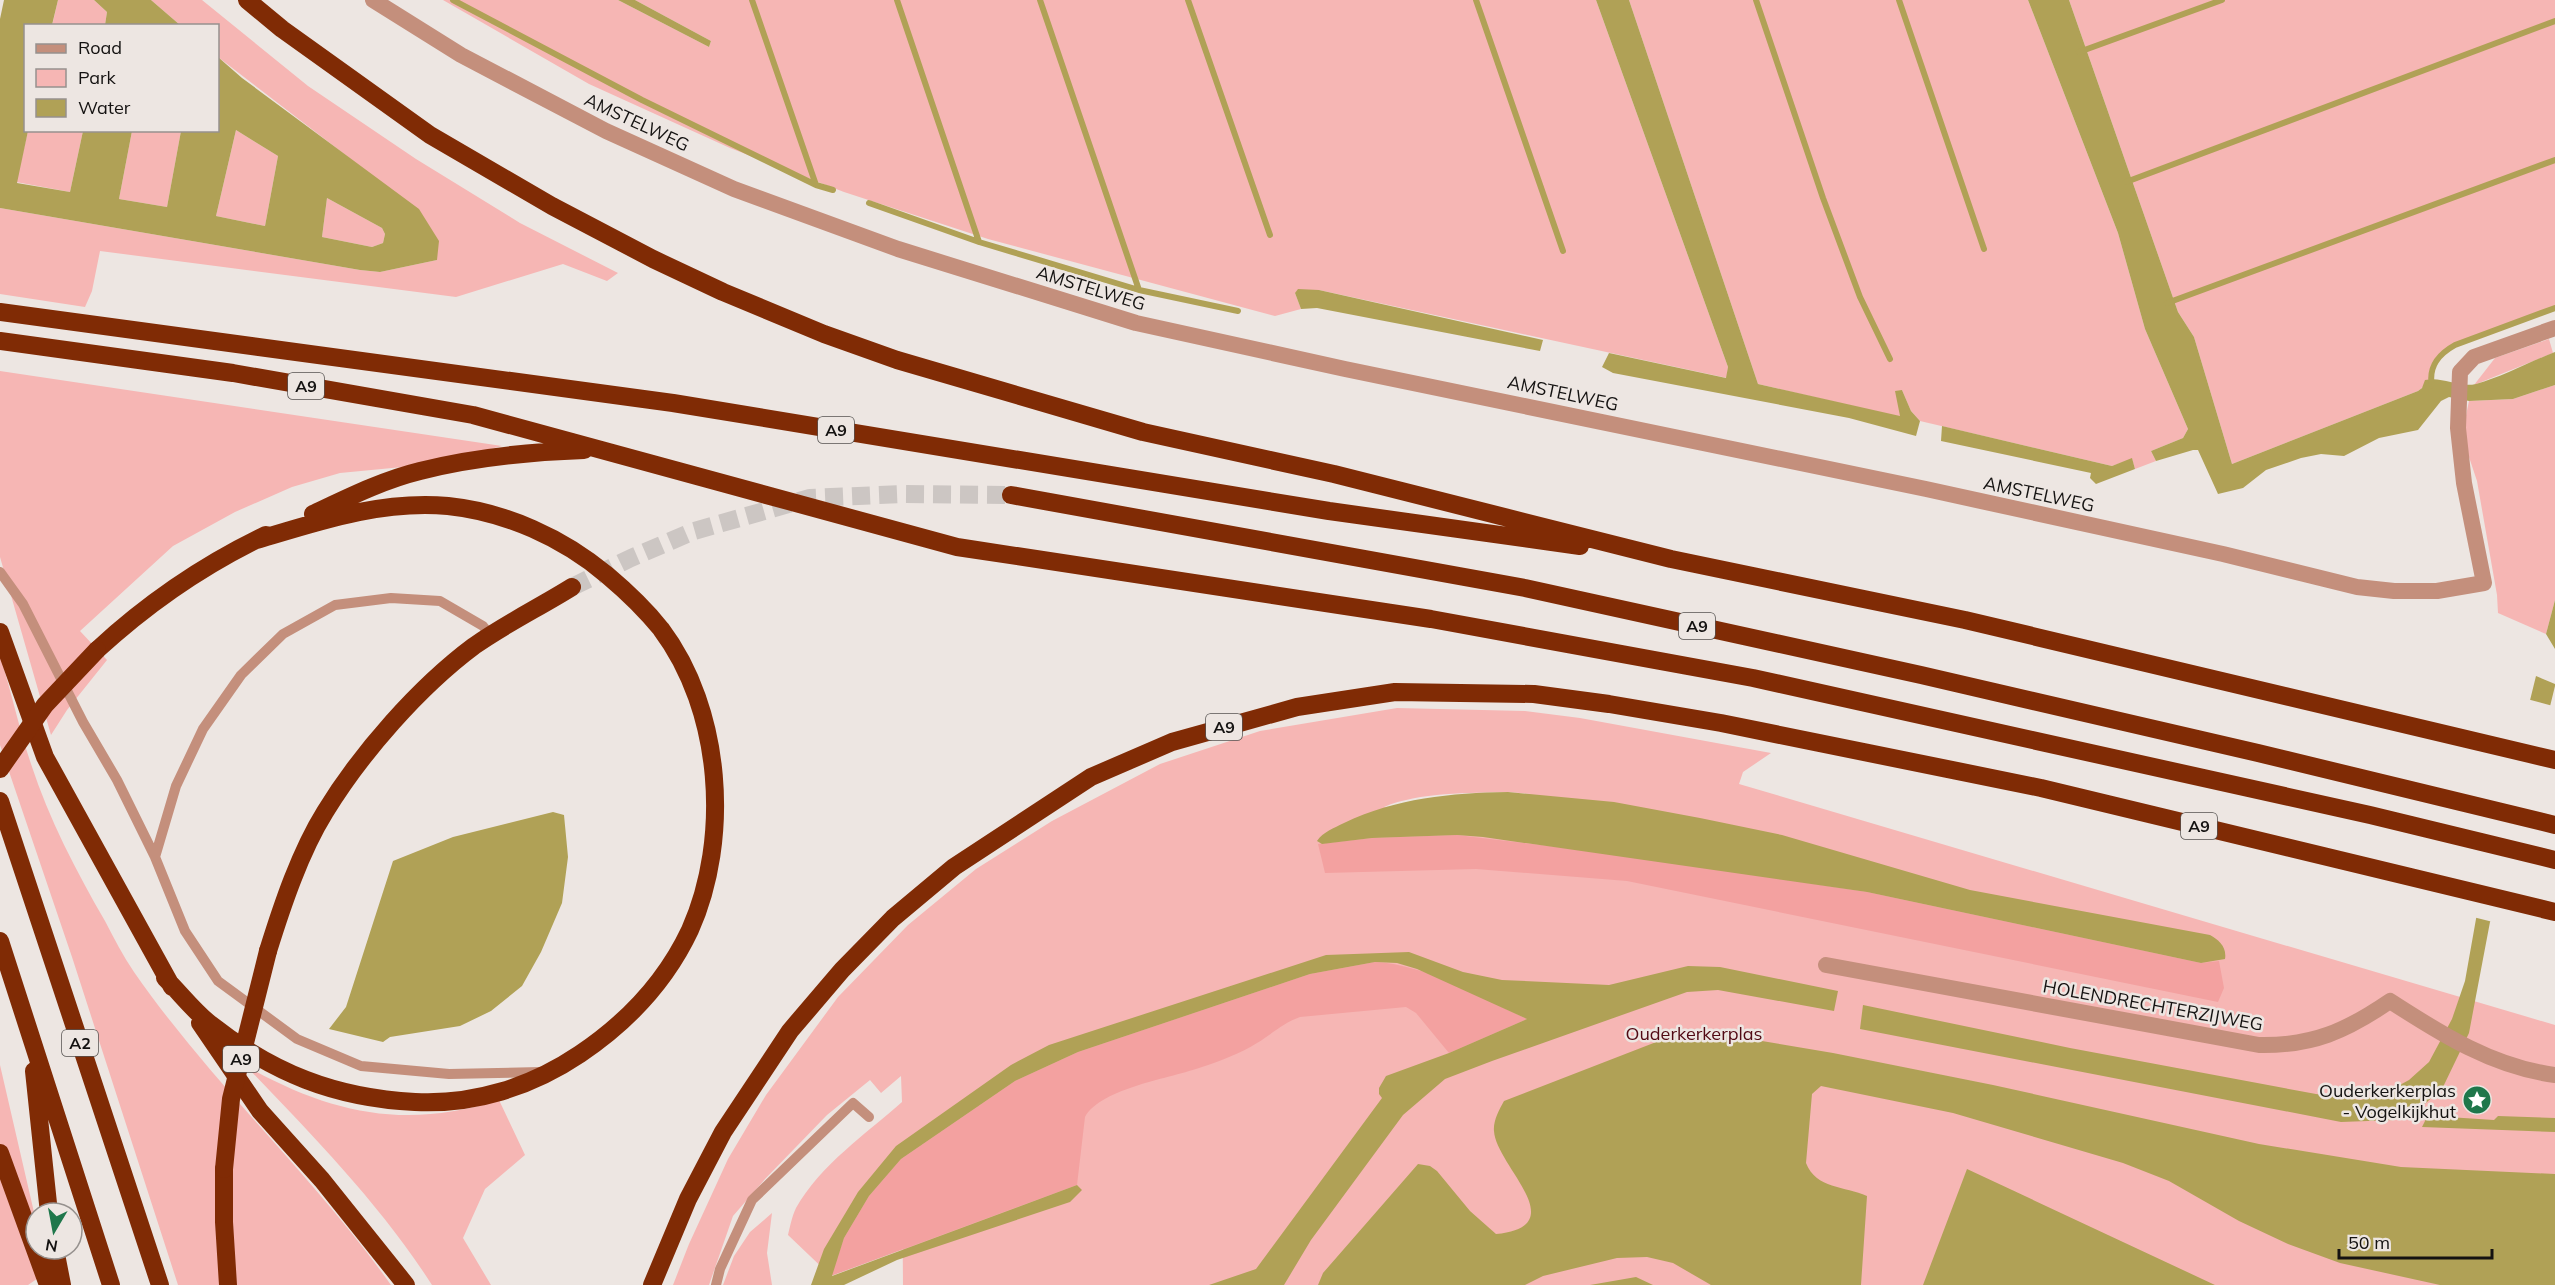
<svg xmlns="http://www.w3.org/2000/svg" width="2555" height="1285" font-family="Mulish,sans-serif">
<rect width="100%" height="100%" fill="#ede6e2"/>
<path fill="#f6b6b4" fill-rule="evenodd" d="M 58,0 L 94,0 L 107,12 L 105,25 L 52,26 Z
M 151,0 L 202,0 L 308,86 L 416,159 L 520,223 L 618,273 L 607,281 L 563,264 L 456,297 L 100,251 L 92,291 L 85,307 L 0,294 L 0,208 L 360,270 L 380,272 L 437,260 L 378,180 L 218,57 L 218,26 L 180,25 Z
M 443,0 L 618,0 L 709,47 L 711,41 L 635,0 L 1596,0 L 1728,367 L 1727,378 L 1319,290 L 1295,293 L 1301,309 L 1275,316 L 988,239 L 844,192 L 730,148 L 589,84 Z
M 1629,0 L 2028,0 L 2118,233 L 2145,329 L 2188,429 L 2183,438 L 2151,451 L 2156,461 L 2135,469 L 2132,459 L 2112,466 L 1920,421 L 1911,411 L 1902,390 L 1900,417 L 1758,384 Z
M 2069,0 L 2555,0 L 2555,308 L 2455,345 C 2450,348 2443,350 2440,355 C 2429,369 2434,380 2418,391 L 2232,464 L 2194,337 L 2178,312 Z
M 236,130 L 278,156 L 265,226 L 216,216 Z
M 28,131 L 83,131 L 70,192 L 16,182 Z
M 132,131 L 181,131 L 167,207 L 119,199 Z
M 327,198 L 382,228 L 385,234 L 383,243 L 372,247 L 322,237 Z
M 2549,339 L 2553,353 L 2474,385 L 2495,358 Z
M 0,371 L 502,446 L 434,464 L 340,473 L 292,487 L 235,512 L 173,546 L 80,631 L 107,660 L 67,710 L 51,735 L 0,557 Z
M 2555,385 L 2555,600 L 2546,634 L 2498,613 L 2497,595 L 2477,481 L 2467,451 L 2464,425 L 2469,401 L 2513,399 Z
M 0,655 C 11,691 19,728 31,764 C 49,819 76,871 105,921 C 114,938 123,956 134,972 C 211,1083 312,1174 391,1285 L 178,1285 L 72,957 L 0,745 Z
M 1397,708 L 1525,711 L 1580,718 L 1771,753 L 1743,772 L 1739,784 L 2555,1025 L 2555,1285 L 903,1285 L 902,1160 L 831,1276 L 788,1235 C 790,1227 792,1216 796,1208 C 820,1165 866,1134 902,1102 L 901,1076 L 881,1093 L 870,1080 L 827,1115 L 765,1179 L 733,1216 L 709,1285 L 673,1285 L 689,1244 L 728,1159 L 766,1095 L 838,997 L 908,925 L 976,869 L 1052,821 L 1160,764 L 1260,731 ZM 1508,792 L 1531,794 L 1384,807 C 1419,792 1470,793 1508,792 Z
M 0,1065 L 36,1221 L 36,1249 L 47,1272 L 28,1285 L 0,1285 Z
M 246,1066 C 330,1113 405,1130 499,1100 L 525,1155 L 485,1189 L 463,1238 L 491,1285 L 432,1285 C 380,1204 312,1135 246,1066 Z
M 772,1213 L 767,1253 L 772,1285 L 723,1285 L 734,1256 L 750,1232 Z"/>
<path fill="#f3a1a0" d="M 1457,835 L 1617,854 L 1867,892 L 2201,963 L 2219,961 L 2224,988 L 2218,1002 L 1627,881 L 1476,869 L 1325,873 L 1318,844 L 1372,838 Z
M 1375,962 C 1429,965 1479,997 1527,1019 L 1449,1053 L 1416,1013 L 1406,1007 L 1300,1017 C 1283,1023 1272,1034 1257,1043 C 1241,1053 1220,1061 1202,1067 C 1172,1078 1101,1088 1085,1117 L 1077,1185 L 831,1276 L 844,1238 L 869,1196 L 901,1159 L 1015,1081 L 1078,1052 L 1310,974 Z"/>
<path fill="#b0a156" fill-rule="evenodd" d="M 4,0 L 58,0 L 52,25 L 26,26 L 26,130 L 28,131 L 17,183 L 70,192 L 83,131 L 132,131 L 119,199 L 167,207 L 181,131 L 218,130 L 218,57 L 242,78 L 419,209 L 439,241 L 437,260 L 380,272 L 360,270 L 0,208 L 0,19 ZM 236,130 L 278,156 L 265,226 L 216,216 ZM 327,198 L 382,228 L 385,234 L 383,243 L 372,247 L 322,237 Z
M 94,0 L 151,0 L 180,25 L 105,25 L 107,12 Z
M 618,0 L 635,0 L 711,41 L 709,47 Z
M 1596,0 L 1629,0 L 1758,384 L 1900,416 L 1895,391 L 1902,390 L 1911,411 L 1920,421 L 1916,436 L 1849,418 L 1613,373 L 1602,367 L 1609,353 L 1726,378 L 1728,367 Z
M 2028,0 L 2069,0 L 2178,312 L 2194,337 L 2232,464 L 2418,391 L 2422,388 L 2425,380 C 2443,376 2458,388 2476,384 C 2502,377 2529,362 2555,352 L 2555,385 L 2513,399 L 2469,401 L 2449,397 L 2441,401 L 2418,430 L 2379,438 L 2344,456 L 2321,454 L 2301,458 L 2266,470 L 2243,488 L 2218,494 L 2198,450 L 2193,450 L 2156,461 L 2151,451 L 2183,438 L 2188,429 L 2145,329 L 2118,233 Z
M 1298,289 L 1319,290 L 1543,340 L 1540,351 L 1317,308 L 1301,309 L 1295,293 Z
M 1942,426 L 2112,466 L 2132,458 L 2135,469 L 2096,484 L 2090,478 L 2091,473 L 1941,441 Z
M 2555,600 L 2555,649 L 2546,634 Z
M 2536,676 L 2555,684 L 2555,686 L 2507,882 L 2490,922 L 2469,1033 L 2443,1087 L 2426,1103 L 2395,1120 L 2341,1122 L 1860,1029 L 1863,1005 L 2070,1048 L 2316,1094 L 2361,1100 L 2385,1093 L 2409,1080 L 2429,1062 L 2452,1019 L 2465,981 L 2476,919 Z
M 1508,792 L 1614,802 L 1700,818 L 1782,835 L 1970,890 L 2210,935 C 2219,940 2227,947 2225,959 L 2201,963 L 1867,892 L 1483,837 L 1457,835 L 1372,838 L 1322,844 L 1317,841 C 1323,832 1334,828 1344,823 C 1396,798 1451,793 1508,792 Z
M 553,812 L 564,815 L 568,857 L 562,903 L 541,952 L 522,986 L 491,1011 L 460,1026 L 390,1037 L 383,1042 L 329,1029 L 346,1007 L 393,861 L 453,837 Z
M 1409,952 L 1463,972 L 1502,980 L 1609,985 L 1688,966 L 1720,967 L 1838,991 L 1834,1011 L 1718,990 L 1687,992 L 1492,1061 L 1445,1079 L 1403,1115 L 1311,1240 L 1284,1285 L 1209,1285 L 1256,1269 L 1382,1098 L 1379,1094 L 1379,1088 L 1386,1076 L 1449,1053 L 1527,1019 L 1417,969 L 1397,963 L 1375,962 L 1310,974 L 1078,1052 L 1015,1081 L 901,1159 L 869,1196 L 844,1238 L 832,1276 L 1077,1185 L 1082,1190 L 1070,1202 L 897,1260 L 844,1285 L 811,1285 L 824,1249 L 858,1192 L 896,1146 L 1011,1065 L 1049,1045 L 1326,955 Z
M 1702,1031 L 1833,1053 L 1993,1085 L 2259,1144 L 2401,1167 L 2555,1174 L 2555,1285 L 2440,1285 L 2340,1263 L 2288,1244 L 2239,1221 L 2169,1181 L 2123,1163 L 1953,1113 L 1821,1086 L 1812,1094 L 1806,1163 C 1816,1189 1845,1186 1867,1196 L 1861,1285 L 1711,1285 L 1673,1263 L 1647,1257 L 1617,1258 L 1543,1276 L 1525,1285 L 1318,1285 L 1323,1273 L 1418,1164 L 1430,1166 L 1437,1171 L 1470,1211 L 1496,1234 C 1575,1226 1496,1166 1494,1131 C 1493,1121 1499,1110 1504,1101 L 1682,1032 Z
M 2433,1116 L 2494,1120 L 2498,1116 L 2555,1118 L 2555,1132 L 2422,1127 L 2426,1119 Z
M 1967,1169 L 2215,1285 L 1923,1285 Z
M 1636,1277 L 1653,1285 L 1590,1285 Z"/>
<path fill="#ede6e2" d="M 2527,699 L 2553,706 L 2510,883 L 2493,922 L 2473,917 Z"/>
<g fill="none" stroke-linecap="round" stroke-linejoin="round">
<path stroke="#b0a156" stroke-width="6" d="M 453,0 L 642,100 L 816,185 L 833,190
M 752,0 L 816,185
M 897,0 L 979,242
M 1040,0 L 1139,290
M 1188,0 L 1270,235
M 1476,0 L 1563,251
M 1756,0 L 1823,198 L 1860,297 L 1890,359
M 1899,0 L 1984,249
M 2079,52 L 2222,0
M 2126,182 L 2555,21
M 869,203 L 979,242 L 1139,290 L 1238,311
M 2167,303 L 2555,160
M 2432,386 C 2428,366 2439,354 2455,345 L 2555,308"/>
<path stroke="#ccc6c3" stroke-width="18" stroke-dasharray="18 9" stroke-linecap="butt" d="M 572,587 L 631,558 L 694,531 L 810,498 L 902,494 L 1011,495"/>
<path stroke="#c48f7c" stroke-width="10" d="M 0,572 L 23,604 L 83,722 L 117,780 L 155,857 L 185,931 L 218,981 L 297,1039 L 361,1066 L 449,1074 L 541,1072
M 155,857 L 176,786 L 203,729 L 241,675 L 283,634 L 335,605 L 391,598 L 440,601 L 483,626 L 491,636
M 716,1285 L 720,1269 L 752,1200 L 853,1103 L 869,1117"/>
<path stroke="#c48f7c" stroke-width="16" d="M 373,0 L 461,55 L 606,131 L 734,189 L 898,249 L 1136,323 L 1345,369 L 1926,489 L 2223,554 L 2357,587 L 2394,591 L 2437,591 L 2484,583 L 2464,483 L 2458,428 L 2460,372 L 2474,357 L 2555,328
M 1826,965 L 2259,1045 C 2313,1046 2346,1031 2390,1001 C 2441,1034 2493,1067 2555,1075"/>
<path stroke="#802b05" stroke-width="18" d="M 247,0 L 282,29 L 430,135 L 552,206 L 653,259 L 723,292 L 824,334 L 897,360 L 1143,432 L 1334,474 L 1671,559 L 1965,620 L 2555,760
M 0,312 L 673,403 L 1329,511 L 1580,546
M 0,341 L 233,373 L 473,415 L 957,547 L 1431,619 L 1753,678 L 2370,815 L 2555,860
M 1011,495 L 1525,588 L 1921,675 L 2258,753 L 2555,825
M 313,514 C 347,498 383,480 420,471 C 474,457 529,452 584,450
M 0,632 L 45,757 L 172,987
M 97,650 C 148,603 203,565 266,535
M 0,801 L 160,1285
M 0,941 L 111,1285
M 268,951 C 282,906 300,852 325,812 C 361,753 419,687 474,646 C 505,624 540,607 572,587
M 165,978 C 180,993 193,1010 209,1023 C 272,1073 335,1098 415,1102 C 474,1105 531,1087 580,1054 C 626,1023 666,981 690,930 C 731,838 722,710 661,629 C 645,609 626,591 607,575 C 563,538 506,512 448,506 C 382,500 320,521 257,540
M 200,1023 L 260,1111 L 322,1180 L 406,1285
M 34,1071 L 49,1213
M 0,1153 L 48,1285
M 224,1169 L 224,1222 L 228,1285
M 55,1249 L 62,1285
M 652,1285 L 688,1199 L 723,1132 L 790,1031 L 842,970 L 893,918 L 954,867 L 1091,777 L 1172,742 L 1297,707 L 1395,692 L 1534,694 L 1609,704 L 1721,723 L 2041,788 L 2555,912"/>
<path stroke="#802b05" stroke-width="18" d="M 0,769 L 45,705 L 97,650
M 224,1169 L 231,1099 L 268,951"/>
</g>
<defs>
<g id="sight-disc" transform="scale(1.5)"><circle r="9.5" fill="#1f774b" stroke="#ede6e2"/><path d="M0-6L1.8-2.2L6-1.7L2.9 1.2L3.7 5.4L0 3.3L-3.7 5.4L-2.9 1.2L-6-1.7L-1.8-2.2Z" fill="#fff"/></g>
</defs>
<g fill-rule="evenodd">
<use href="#sight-disc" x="2477" y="1100"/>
</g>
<g text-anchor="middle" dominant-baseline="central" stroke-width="5" stroke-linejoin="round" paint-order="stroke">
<g fill="#ede6e2" stroke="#555250" stroke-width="1.5">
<rect x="288" y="373" width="36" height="26" rx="4.5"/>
<rect x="818" y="417" width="36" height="26" rx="4.5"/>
<rect x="1679" y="613" width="36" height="26" rx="4.5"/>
<rect x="1206" y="714" width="36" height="26" rx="4.5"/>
<rect x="2181" y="813" width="36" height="26" rx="4.5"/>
<rect x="62" y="1030" width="36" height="26" rx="4.5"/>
<rect x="223" y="1046" width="36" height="26" rx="4.5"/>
</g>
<g font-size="16" font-weight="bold" fill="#141211">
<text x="306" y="386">A9</text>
<text x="836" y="430">A9</text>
<text x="1697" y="626">A9</text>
<text x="1224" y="727">A9</text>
<text x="2199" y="826">A9</text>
<text x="80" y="1043">A2</text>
<text x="241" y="1059">A9</text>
</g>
<g font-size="18" fill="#141211" stroke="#ede6e2">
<text transform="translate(637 122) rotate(25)">AMSTELWEG</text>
<text transform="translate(1091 288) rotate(17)">AMSTELWEG</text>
<text transform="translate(1563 393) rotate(12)">AMSTELWEG</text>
<text transform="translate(2039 494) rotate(12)">AMSTELWEG</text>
<text transform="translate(2153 1005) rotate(10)">HOLENDRECHTERZIJWEG</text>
</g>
<g font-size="18" fill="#510913" stroke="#ede6e2">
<text x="1694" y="1033">Ouderkerkerplas</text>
</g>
<g font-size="18" fill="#141211" stroke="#ede6e2" text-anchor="end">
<text x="2456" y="1090">Ouderkerkerplas<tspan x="2456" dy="21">- Vogelkijkhut</tspan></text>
</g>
</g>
<rect x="24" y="24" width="195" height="108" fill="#ede6e2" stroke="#96918e" stroke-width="1.5"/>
<rect x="36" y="44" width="30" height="9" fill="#c48f7c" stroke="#96918e" stroke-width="1.5"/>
<text x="78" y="54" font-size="18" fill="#141211">Road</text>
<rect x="36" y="69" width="30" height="18" fill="#f6b6b4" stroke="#96918e" stroke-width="1.5"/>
<text x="78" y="84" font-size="18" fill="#141211">Park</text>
<rect x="36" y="99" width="30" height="18" fill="#b0a156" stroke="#96918e" stroke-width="1.5"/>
<text x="78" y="114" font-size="18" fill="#141211">Water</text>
<g transform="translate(54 1231) rotate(190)"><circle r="28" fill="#ede6e2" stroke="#96918e" stroke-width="1.5"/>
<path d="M0-4.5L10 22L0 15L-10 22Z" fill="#1f774b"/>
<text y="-9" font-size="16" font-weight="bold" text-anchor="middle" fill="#141211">N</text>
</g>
<path d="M2339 1249v9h153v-9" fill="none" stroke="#141211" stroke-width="3"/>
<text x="2348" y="1249" font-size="18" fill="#141211" stroke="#ede6e2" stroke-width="4.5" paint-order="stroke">50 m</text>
</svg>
